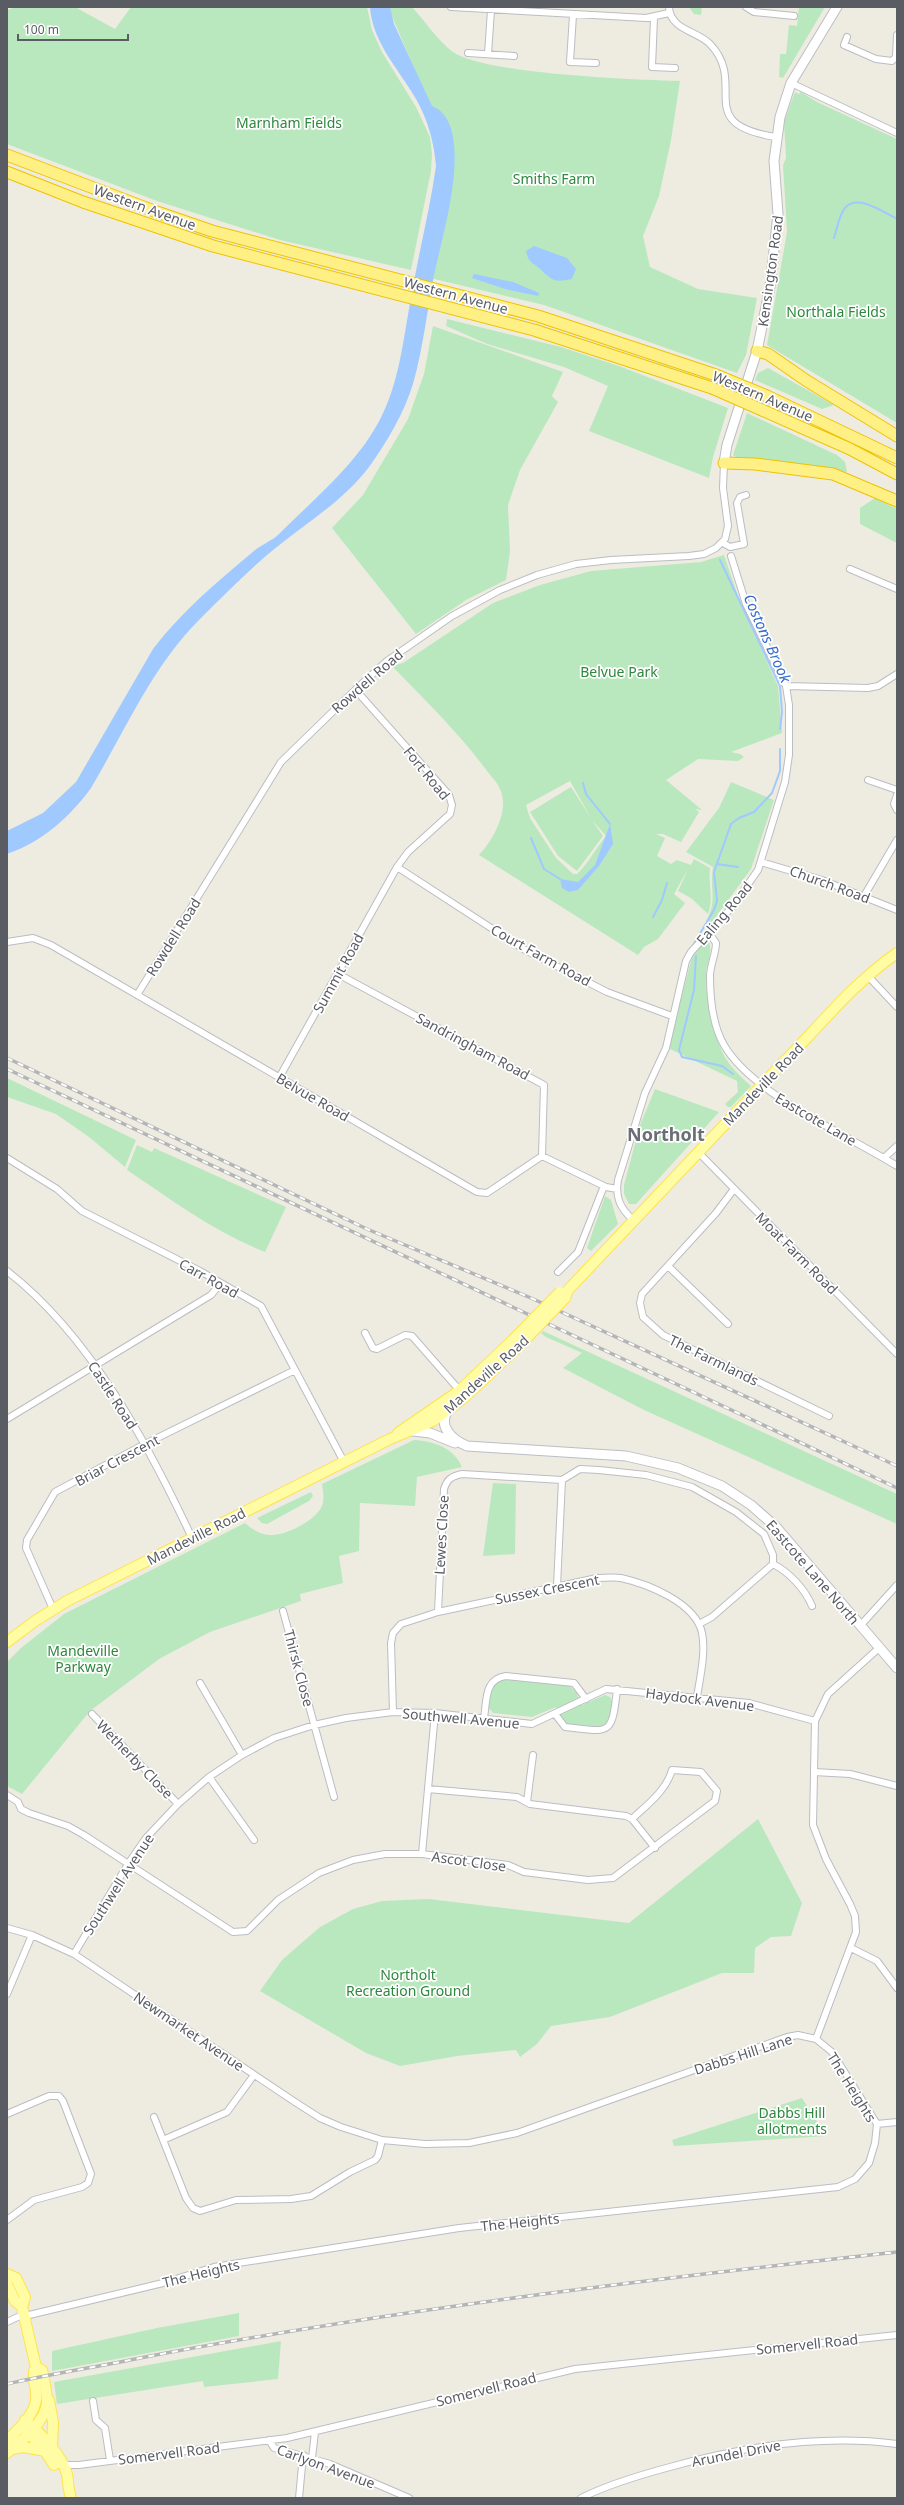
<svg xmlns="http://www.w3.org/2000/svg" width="904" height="2505" font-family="'Noto Sans',sans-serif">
<rect width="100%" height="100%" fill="#eeece0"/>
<path fill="#b9e8bf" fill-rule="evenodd" d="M 16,7 L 75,7 L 115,29 L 131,7 L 367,7 L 372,30 L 382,52 L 416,107 L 430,137 L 432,154 L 431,171 L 411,270 L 280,240 L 157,201 L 7,144 L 7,10 Z
M 388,7 L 412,7 C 424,20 439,42 453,52 C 484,74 637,80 680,81 L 671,140 L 659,196 L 643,236 L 650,267 L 698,289 L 757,298 L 746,355 L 737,373 L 544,305 L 430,278 L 449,195 L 429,103 Z
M 689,7 L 702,7 L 701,15 L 694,14 Z
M 799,7 L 825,7 L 783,78 L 779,77 L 780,54 L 786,54 L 789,25 L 797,26 Z
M 795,92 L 799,94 L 801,92 L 817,102 L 897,139 L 897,423 L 767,345 L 787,232 L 783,165 L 786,158 L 784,122 Z
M 447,319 L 561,347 L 619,366 L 728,408 L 713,457 L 709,478 L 589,431 L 608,386 L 564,367 L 487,344 L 446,326 Z
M 433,326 L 563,372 L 552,396 L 558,402 L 520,470 L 508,505 L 510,552 L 506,580 L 466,600 L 416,634 L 332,528 L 363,495 L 408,419 L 424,374 Z
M 768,368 L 834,405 L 822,409 L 755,380 L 758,373 Z
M 747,413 L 837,455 L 845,462 L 847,472 L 737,458 L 733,455 Z
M 875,498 L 897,509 L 897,543 L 860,524 L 860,508 Z
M 724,555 L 741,605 L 778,686 L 782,733 L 731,752 L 740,754 L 744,757 L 738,761 L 698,759 L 666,780 L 702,810 L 695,809 L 699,812 L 681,842 L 663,834 L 656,834 L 665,838 L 657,856 L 671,864 L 677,860 L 691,865 L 694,859 L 710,868 C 708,884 714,899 708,914 L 691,898 L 678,891 L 688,869 L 674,894 L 685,903 L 658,939 L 644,947 L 638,955 L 479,855 C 493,840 510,810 500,789 C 497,782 489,774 484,767 C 457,731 424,699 392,666 L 403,663 L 493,603 L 540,585 L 591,571 L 701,562 ZM 570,781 L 591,818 L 571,787 L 530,812 L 558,856 L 577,871 L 603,836 L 592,820 L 606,836 C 595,849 589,863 577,874 L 573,874 L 556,858 L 530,818 L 526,805 Z
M 731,782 L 774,800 L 751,869 L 710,925 L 706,922 C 718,898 709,891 713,867 L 686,852 L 719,808 Z
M 704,942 L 709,942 C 713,953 706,964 706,975 C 706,1000 715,1047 731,1066 C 737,1073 744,1080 751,1086 L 731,1107 L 728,1107 L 725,1104 L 738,1092 L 737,1081 L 668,1048 L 692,957 Z
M 7,1078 L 136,1140 L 125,1167 L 89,1137 L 56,1114 L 7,1097 Z
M 655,1089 L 719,1112 L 636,1204 L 629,1204 L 624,1194 L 624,1185 L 640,1125 Z
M 137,1145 L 152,1152 L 154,1148 L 286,1207 L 265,1252 C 214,1232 172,1200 127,1170 Z
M 605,1196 L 611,1200 L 618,1224 L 591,1251 L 587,1248 Z
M 543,1331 L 897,1494 L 897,1524 L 644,1410 L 563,1368 L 582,1353 L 546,1337 L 541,1333 Z
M 414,1440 C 434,1441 454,1448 462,1467 L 417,1477 L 415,1506 L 360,1503 L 359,1551 L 339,1556 L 343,1583 L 300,1594 L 301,1601 L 210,1632 L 159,1659 L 90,1711 L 22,1794 L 7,1786 L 7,1662 L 21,1648 L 64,1614 L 245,1523 C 252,1529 260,1535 270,1535 C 285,1536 314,1521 321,1508 C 325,1501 323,1491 322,1484 Z
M 493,1483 L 516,1484 L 515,1554 L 483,1556 Z
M 311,1492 L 313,1496 L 309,1501 L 267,1524 L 262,1523 L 257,1518 Z
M 505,1679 L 570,1686 L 576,1692 L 582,1705 L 605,1695 L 610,1697 L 612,1701 L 609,1720 L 599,1729 L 566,1725 L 556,1707 L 532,1717 L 493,1713 L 489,1708 L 491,1688 L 496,1682 Z
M 758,1819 L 802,1903 L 791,1936 L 771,1937 L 755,1948 L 754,1973 L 722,1973 L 610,2017 L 551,2026 L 537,2044 L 520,2057 L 516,2050 L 457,2056 L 400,2066 L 366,2053 L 260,1991 L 282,1960 L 320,1927 L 353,1909 L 382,1901 L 429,1899 L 629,1923 Z
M 802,2098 L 826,2136 L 674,2146 L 672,2140 Z
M 239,2313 L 239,2336 L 52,2371 L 52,2351 L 157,2328 Z
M 281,2341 L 278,2379 L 204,2387 L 203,2381 L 57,2404 L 54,2382 Z"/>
<path fill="#9fc9ff" d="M 370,7 L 390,7 L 394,24 L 432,106 C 478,124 441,240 434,275 C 427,311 423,349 413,384 C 404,413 387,442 369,467 C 342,503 301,526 267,555 C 244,575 221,598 199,620 C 152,667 125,731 91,788 C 70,817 42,842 7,854 L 7,831 L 43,813 L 76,782 L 153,649 C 182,611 218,581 254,551 C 262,544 272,541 279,534 C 316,497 363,459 384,411 C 401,374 404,332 412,293 C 419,251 430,209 436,166 C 434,142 428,120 416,99 C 400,71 372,42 370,7 Z
M 534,246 L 567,258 L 576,269 L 572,279 C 553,283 552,280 539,268 C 531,262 528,261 526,251 Z
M 474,274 L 513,282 L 539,293 L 538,296 L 505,289 L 472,278 Z
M 610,824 L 613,844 L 599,866 L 578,890 L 569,892 L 562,888 L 560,879 L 578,882 L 595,865 Z"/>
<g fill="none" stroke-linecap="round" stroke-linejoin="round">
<path stroke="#9fc9ff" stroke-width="2" d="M 834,238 C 837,229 839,215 845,208 C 857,193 885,213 897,219
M 720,560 L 780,686 L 782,712 L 780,729
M 583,783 L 586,794 L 610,824
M 531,838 L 544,869 L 560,879
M 717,864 L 738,867
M 653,917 L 662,900 L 667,883
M 692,947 L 714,910 L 717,901 L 714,872 L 731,824 L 739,818 L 754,812 L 772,793 L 780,771 L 780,749
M 696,956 L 694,990 L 679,1050 L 682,1057 L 722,1066 L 733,1074"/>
<g stroke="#bbbdc3" stroke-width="8">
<path id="street" d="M 451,7 L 646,18 L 669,13
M 669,7 C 670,30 698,31 710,44 C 749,85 691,124 776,137
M 746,7 L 754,12 L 794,16
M 573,15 L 570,62 L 596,63
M 654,18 L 652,67 L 675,68
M 847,37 L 844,45 L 876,59 L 892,61 L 896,57 L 897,35
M 468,53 L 514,56
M 488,54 L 491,10
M 791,83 L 897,133
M 723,543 L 730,547 L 744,544 L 737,503 L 740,497 L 746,495
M 850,569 L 897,589
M 786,686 L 868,688 L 878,686 L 897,674
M 868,780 L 897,790
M 897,795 L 894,804 L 897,810
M 761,862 L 822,880 L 897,910
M 397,867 L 525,950 L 607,992 L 672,1016
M 864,896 L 897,840
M 709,933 L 716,943 C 716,954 710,965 710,976 C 710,997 713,1026 724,1045 C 752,1094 847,1135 897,1166
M 7,942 L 33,938 L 51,945 L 477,1192 L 487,1193 L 542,1156 L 606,1187 L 617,1189
M 338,974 L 544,1085 L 542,1156
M 867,975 L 897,1007
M 137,995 L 281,762 L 355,690 L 387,661 L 452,616 L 500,590 L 537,575 L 576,564 L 611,560 L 689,556 L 704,554 L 716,548 L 725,539 L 728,526 L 723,488 L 724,463
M 279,1078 L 397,867 L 408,852 L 450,814 L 452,805 L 449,795 L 361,696
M 698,1152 L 897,1354
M 7,1158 L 57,1189 L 82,1211 L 200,1271 L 261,1306 L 344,1462
M 884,1158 L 897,1146
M 734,1189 L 716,1213 L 642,1294 L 640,1303 L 643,1317 L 663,1335 L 829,1416
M 633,1220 C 620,1208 615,1197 618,1180 L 645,1093 L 666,1048 L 686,961 L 691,952 L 732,907 L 758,870 L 785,782 L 789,755 L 789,705 L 786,686 L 746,604 L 731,556
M 668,1266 L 728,1324
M 7,1271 C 90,1335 149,1446 192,1538
M 558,1272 L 578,1252 L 604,1186
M 365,1333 L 373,1348 L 377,1349 L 405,1335 L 412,1336 L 461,1392
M 7,1419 L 211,1295 L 220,1284
M 562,1480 L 580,1469 L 599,1470 L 646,1475 L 692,1487 L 736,1512 L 764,1534 L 773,1555 L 773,1564
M 773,1564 C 789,1572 805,1589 812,1606
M 557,1586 L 562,1480
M 53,1609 L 26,1548 L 27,1540 L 55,1492 L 145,1444 L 295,1370
M 283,1611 L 334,1797
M 438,1612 L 444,1489 C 447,1479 452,1476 462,1474 L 562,1480
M 699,1624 L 712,1617 L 773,1564
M 860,1626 L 897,1585
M 200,1683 L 242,1755
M 393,1712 L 391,1643 L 393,1633 L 401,1624 L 438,1612 L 597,1578 C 604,1578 614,1577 621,1578 C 648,1584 696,1603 702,1633 C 706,1653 700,1677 697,1697
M 92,1714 L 178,1804
M 555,1714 L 565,1727 C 610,1732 612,1737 617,1689
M 484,1718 C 487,1700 484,1679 506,1676 L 574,1683 L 586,1699
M 814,1772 L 850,1774 L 897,1786
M 209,1777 L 254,1840
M 428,1789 L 517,1797 L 530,1804 L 626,1816 L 632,1819 L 655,1848
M 7,1795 L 18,1802 L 21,1809 L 29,1813 L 68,1826 L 84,1835 L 233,1932 L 247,1931 L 278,1900 L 319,1873 L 353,1860 L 385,1854 L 422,1854 L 508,1865 L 524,1872 L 588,1880 L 613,1878 L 715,1801 L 717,1791 L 701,1772 L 672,1770 C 666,1791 648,1804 632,1819
M 527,1802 L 533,1755
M 422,1854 L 435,1713
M 7,1928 L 32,1935 L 74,1954 L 295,2102 L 320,2118 L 341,2127 L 382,2140 L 425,2144 L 469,2143 L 517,2133 L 787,2037 L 798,2035 L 816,2039 L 856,1932 L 855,1916 L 850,1904 L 826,1859 L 813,1825 L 815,1721 L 828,1694 L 879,1648
M 851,1948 L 877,1961 L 897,1988
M 74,1954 L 128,1864 L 146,1838 L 178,1804 L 209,1777 L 242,1755 L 274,1738 L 314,1725 L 346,1718 L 393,1712 L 435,1713 L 532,1724 L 606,1689 L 749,1703 L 815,1721
M 7,1994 L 32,1935
M 7,2114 L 49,2096 L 59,2096 L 63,2101 L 91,2174 L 88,2183 L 82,2187 L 34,2200 L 7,2220
M 154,2117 L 186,2198 L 193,2208 L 200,2211 L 236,2200 L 291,2199 L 311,2196 L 350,2172 L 375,2160 L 378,2156 L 382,2140
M 877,2124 L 897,2122
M 163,2140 L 227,2112 L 254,2075
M 25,2316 L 163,2283 L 214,2267 L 327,2249 L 459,2228 L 838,2187 L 855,2179 L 869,2163 L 875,2143 L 877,2124 L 832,2052 L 816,2039
M 7,2322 L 24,2314
M 93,2401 L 96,2420 L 105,2428 L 110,2460
M 269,2440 L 274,2448 L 330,2464 L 409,2498
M 312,2458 L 315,2432
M 60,2465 L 79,2465 L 287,2438 L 575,2369 L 897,2335
M 299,2498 L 303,2455
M 581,2498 C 609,2484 640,2475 670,2467 C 744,2446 820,2434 897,2444"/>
</g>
<g stroke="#bbbec6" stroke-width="11">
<path id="secondary" d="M 724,463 L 727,445 L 757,351 L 770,287 L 778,214 L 774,161 L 780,117 L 791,83 L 837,7
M 448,1410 C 437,1427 453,1440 467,1446 L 626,1456 L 678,1468 L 722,1486 L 751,1505 L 776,1527 L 897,1668
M 413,1431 L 430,1433 L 455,1443"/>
</g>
<g stroke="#ffe348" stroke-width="12">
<path id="primary" d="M 565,1298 L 568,1290 C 639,1215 709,1140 780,1066 C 819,1027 851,985 897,953
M 398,1433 L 459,1391 L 513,1340
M 7,1642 L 35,1621 L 67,1601 L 390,1439 L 433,1421 L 465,1397 L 519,1346
M 7,2274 L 16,2278 L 25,2297 L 22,2307 L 36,2367
M 7,2284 L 15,2301 L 22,2307
M 49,2400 L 53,2422 L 52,2448
M 25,2420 C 41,2434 66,2458 68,2480 C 68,2487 69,2491 71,2498
M 24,2428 L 45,2451 L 54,2465
M 7,2441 C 17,2430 34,2416 36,2400 C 38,2389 30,2377 36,2367
M 12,2449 L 24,2447 L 45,2451
M 7,2453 C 21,2441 46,2422 47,2402 C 47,2391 44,2380 42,2370 L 36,2367"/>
</g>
<g stroke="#eec200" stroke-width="13">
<path id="highway" d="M 7,155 L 154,211 L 212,231 L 538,316 L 716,375
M 7,172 L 83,202 L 213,246 L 534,330 L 712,388
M 757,351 L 768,354 L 807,381 L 897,436
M 767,396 L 897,458
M 762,410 L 850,449 L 897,474
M 724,463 L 755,464 L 833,474 L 897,501"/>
</g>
<use href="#street" stroke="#fff" stroke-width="6"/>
<use href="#secondary" stroke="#fff" stroke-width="9"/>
<use href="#primary" stroke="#fffca4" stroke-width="10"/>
<use href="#highway" stroke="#fff086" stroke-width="11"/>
<g stroke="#b4b5b6" stroke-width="3.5">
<path id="rail" d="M 7,1058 L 367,1229 L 531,1298 L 897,1466
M 7,1069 L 897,1488
M 7,2384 C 51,2374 96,2367 140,2358 C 391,2310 643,2280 897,2252"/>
</g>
<use href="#rail" stroke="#fff" stroke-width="2" stroke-dasharray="6" stroke-linecap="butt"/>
<g stroke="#ffe348" stroke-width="12" stroke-linecap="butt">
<path id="primary-bridge" d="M 513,1340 L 560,1292
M 519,1346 L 565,1298"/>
</g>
<g stroke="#eec200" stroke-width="13" stroke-linecap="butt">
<path id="highway-bridge" d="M 716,375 L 767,396
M 712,388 L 762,410"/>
</g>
<use href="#primary-bridge" stroke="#fffca4" stroke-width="10"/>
<use href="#highway-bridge" stroke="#fff086" stroke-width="11"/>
</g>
<g text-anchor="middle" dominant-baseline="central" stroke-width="3.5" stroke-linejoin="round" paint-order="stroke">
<g font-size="14" fill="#2d873c" stroke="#fff">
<text x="289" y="122">Marnham Fields</text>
<text x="554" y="178">Smiths Farm</text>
<text x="836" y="311">Northala Fields</text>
<text x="619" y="671">Belvue Park</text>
<text x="83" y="1650">Mandeville<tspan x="83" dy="16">Parkway</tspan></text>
<text x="408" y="1974">Northolt<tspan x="408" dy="16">Recreation Ground</tspan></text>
<text x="792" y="2112">Dabbs Hill<tspan x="792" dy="16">allotments</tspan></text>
</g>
<g font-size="14" fill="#595c63" stroke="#fff">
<text transform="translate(145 207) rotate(20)">Western Avenue</text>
<text transform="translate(770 271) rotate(-82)">Kensington Road</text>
<text transform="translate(456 295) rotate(15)">Western Avenue</text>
<text transform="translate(763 396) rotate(23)">Western Avenue</text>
<text transform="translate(367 681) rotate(-41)">Rowdell Road</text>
<text transform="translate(427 773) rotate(51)">Fort Road</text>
<text transform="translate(830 884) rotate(20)">Church Road</text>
<text transform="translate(724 913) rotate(-50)">Ealing Road</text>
<text transform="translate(173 937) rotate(-58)">Rowdell Road</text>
<text transform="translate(541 955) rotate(29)">Court Farm Road</text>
<text transform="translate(338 973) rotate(-61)">Summit Road</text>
<text transform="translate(473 1046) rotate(28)">Sandringham Road</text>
<text transform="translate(763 1084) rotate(-46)">Mandeville Road</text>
<text transform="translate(313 1097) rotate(30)">Belvue Road</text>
<text transform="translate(816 1119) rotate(30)">Eastcote Lane</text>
<text transform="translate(797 1253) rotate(45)">Moat Farm Road</text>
<text transform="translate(209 1278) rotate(29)">Carr Road</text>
<text transform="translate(714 1360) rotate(26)">The Farmlands</text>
<text transform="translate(486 1374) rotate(-42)">Mandeville Road</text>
<text transform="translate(113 1395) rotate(57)">Castle Road</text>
<text transform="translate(117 1460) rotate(-28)">Briar Crescent</text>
<text transform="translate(441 1535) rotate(-87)">Lewes Close</text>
<text transform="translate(196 1536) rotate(-27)">Mandeville Road</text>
<text transform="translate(813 1572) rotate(49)">Eastcote Lane North</text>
<text transform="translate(547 1589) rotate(-11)">Sussex Crescent</text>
<text transform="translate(299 1668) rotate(75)">Thirsk Close</text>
<text transform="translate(700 1699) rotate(7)">Haydock Avenue</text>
<text transform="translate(461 1718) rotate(5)">Southwell Avenue</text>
<text transform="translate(135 1759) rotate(46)">Wetherby Close</text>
<text transform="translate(469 1861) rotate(8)">Ascot Close</text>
<text transform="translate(118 1884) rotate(-57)">Southwell Avenue</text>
<text transform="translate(189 2031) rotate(34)">Newmarket Avenue</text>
<text transform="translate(743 2054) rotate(-18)">Dabbs Hill Lane</text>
<text transform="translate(852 2087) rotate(58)">The Heights</text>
<text transform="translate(520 2222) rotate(-6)">The Heights</text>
<text transform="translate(201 2273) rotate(-14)">The Heights</text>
<text transform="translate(807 2344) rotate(-6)">Somervell Road</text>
<text transform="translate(486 2389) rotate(-14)">Somervell Road</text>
<text transform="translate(169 2453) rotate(-7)">Somervell Road</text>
<text transform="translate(736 2453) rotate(-11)">Arundel Drive</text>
<text transform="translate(326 2466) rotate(20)">Carlyon Avenue</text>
</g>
<g font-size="15" font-style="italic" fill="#366dce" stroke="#fff">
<text transform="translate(768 638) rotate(66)">Costons Brook</text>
</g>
<g font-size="18" font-weight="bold" fill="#6a6e75" stroke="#fff">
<text x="666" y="1134">Northolt</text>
</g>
</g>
<rect width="904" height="2505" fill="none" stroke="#595c63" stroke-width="16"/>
<path d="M18 34v6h110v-6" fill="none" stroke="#595c63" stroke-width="2"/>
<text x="24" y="34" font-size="12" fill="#595c63" stroke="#ffffff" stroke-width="3" paint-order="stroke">100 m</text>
</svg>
